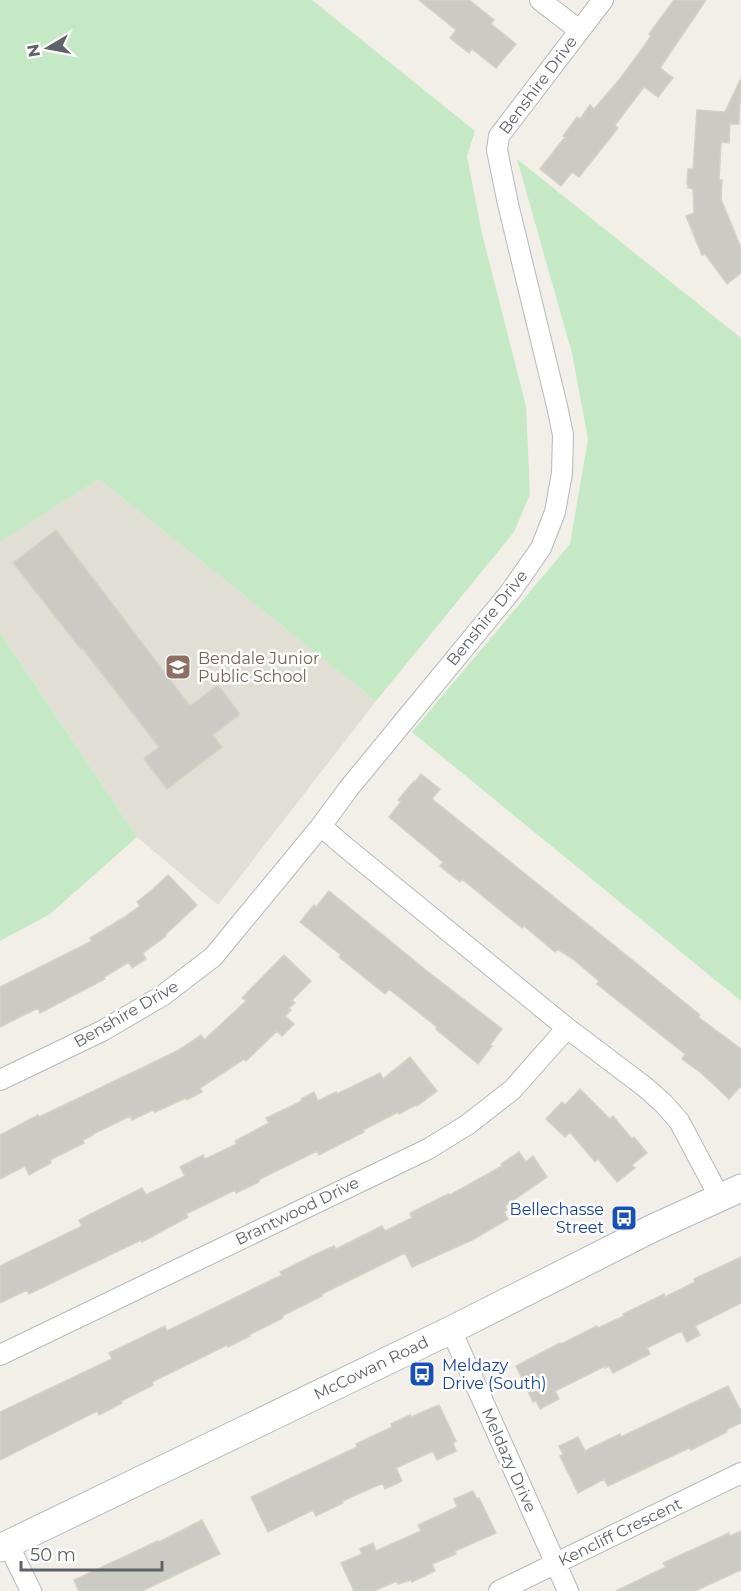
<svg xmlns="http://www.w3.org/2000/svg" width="741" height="1591" font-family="Montserrat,sans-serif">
<rect width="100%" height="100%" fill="#f1efe8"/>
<path fill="#e1ded6" d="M 99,479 L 376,701 L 218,905 L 137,837 L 0,632 L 0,542 Z"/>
<path fill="#c5e8c5" d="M 0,0 L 312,0 L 475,131 L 467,156 L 482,234 L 526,406 L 530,494 L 514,532 L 376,701 L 99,479 L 0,542 Z
M 517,159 L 741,338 L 741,1001 L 412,732 L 570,544 L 588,439 L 572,353 Z
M 0,632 L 137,837 L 50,914 L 0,941 Z"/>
<path fill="#cccac5" stroke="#d6d1c6" stroke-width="1.5" d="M 419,0 L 469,0 L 494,20 L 491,24 L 516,44 L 496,68 L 472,49 L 469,53 L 450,38 L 456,30 Z
M 674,0 L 706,0 L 660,68 L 673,78 L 658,97 L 644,87 L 615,125 L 618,128 L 579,177 L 572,172 L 561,186 L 540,169 L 565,137 L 563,136 L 577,117 L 580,119 L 590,105 L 594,109 L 619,80 L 642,49 L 651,36 L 649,34 Z
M 741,78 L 739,124 L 730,124 L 729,143 L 721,142 L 719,180 L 722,180 L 721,199 L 741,248 L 741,273 L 727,284 L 705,254 L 702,255 L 686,216 L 694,213 L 693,189 L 688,188 L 688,184 L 687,184 L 688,169 L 693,169 L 697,110 L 725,112 Z
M 56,530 L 190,706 L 218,685 L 240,714 L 213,735 L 222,747 L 167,789 L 144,759 L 159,747 L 82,648 L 81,649 L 13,563 Z
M 421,774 L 440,789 L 432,799 L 641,967 L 700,1015 L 698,1017 L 741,1049 L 741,1086 L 729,1099 L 700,1072 L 682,1059 L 685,1054 L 597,984 L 599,981 L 573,959 L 557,949 L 555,952 L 524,926 L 522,928 L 462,879 L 460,882 L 440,866 L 443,862 L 389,817 L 401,802 L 398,800 L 414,781 L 415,782 Z
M 168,875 L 197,905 L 165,935 L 166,936 L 143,953 L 146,959 L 132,968 L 129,962 L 104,977 L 105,979 L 40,1013 L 38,1008 L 0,1027 L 0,987 L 92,941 L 90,938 L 123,918 L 140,906 L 137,902 L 152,890 Z
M 329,891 L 427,971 L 502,1029 L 490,1045 L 492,1046 L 478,1064 L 436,1029 L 437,1027 L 389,989 L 385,994 L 339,957 L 341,955 L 300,922 L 314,905 L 316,907 Z
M 284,955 L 311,981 L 292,1000 L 295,1003 L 289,1008 L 291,1010 L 285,1016 L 294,1024 L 282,1036 L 277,1031 L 246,1061 L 244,1059 L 200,1088 L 202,1092 L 187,1100 L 186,1098 L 155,1112 L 153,1110 L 132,1120 L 130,1116 L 93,1134 L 93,1135 L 83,1140 L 84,1143 L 50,1160 L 51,1163 L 29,1175 L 25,1166 L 0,1179 L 0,1135 L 38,1115 L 39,1117 L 148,1065 L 177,1051 L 201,1035 L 204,1040 L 246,1001 L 242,998 Z
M 410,1057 L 437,1091 L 417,1106 L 416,1105 L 399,1114 L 398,1112 L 363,1130 L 364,1132 L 319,1155 L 317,1151 L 258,1180 L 259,1182 L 236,1193 L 235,1190 L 186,1214 L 188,1217 L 142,1242 L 141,1240 L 29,1294 L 27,1290 L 0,1303 L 0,1266 L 82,1226 L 79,1220 L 142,1188 L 146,1195 L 185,1176 L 180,1167 L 203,1155 L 205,1159 L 237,1144 L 235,1141 L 269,1123 L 266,1118 L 302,1101 L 301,1099 L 314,1092 L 318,1101 L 336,1092 L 337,1094 L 380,1073 L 383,1079 Z
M 580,1089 L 610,1119 L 613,1116 L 632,1139 L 634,1137 L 647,1153 L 632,1165 L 635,1168 L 617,1182 L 598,1159 L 595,1162 L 570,1132 L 565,1137 L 546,1119 L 562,1102 L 565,1105 Z
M 519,1152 L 526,1162 L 533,1156 L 547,1177 L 505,1206 L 507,1210 L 504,1212 L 508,1219 L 474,1239 L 412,1267 L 405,1253 L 322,1294 L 322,1296 L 282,1316 L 283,1318 L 249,1335 L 250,1336 L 228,1347 L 227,1345 L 152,1382 L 153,1385 L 121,1401 L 122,1403 L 99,1415 L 97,1411 L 0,1460 L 0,1412 L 112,1359 L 109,1353 L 165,1326 L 167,1331 L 282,1275 L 280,1272 L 310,1257 L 334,1246 L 336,1249 L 382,1226 L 385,1231 L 412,1218 L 410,1213 L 448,1194 L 450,1195 L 502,1166 L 501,1164 Z
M 741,1257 L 741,1303 L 695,1326 L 700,1335 L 687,1342 L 682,1332 L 677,1333 L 647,1348 L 650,1354 L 613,1373 L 609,1366 L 605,1368 L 605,1366 L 555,1391 L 559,1399 L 540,1409 L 536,1401 L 533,1402 L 516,1366 L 560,1343 L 561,1344 L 597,1326 L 598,1328 L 624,1316 L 623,1314 L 664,1294 L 665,1297 L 695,1282 L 694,1279 Z
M 728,1386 L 741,1411 L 741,1423 L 726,1430 L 727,1432 L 691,1450 L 689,1448 L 608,1486 L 604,1479 L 578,1493 L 560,1456 L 563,1454 L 559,1446 L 578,1437 L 585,1451 L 620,1434 L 621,1437 Z
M 439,1405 L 456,1441 L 453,1443 L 456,1451 L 437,1460 L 433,1451 L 396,1468 L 402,1481 L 385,1489 L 383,1483 L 342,1501 L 343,1503 L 316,1516 L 313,1510 L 268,1532 L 251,1497 L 357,1447 L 356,1444 L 392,1427 L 391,1424 L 410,1415 L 411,1417 Z
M 473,1491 L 477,1499 L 479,1498 L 496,1533 L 455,1551 L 456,1554 L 432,1564 L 435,1571 L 412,1582 L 411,1580 L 398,1584 L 397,1581 L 374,1591 L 354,1591 L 341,1563 L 362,1554 L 360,1549 L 373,1543 L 376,1551 L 421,1531 L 418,1525 L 457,1507 L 454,1499 Z
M 202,1520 L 220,1554 L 142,1591 L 79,1591 L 74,1580 L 158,1541 L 159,1542 Z
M 741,1531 L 741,1570 L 695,1591 L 616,1591 L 666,1567 L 663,1563 L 729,1533 L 730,1536 Z"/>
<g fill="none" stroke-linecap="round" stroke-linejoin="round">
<g stroke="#b5b8bc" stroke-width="22">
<path id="street" d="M 540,0 L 579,30
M 321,826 L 344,846 L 567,1028 L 645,1087 L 663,1103 L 679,1121 L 720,1198
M 0,1080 L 102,1031 L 162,996 L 213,957 L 227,940 L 321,826 L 349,788 L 511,591 L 541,548 L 555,512 L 562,473 L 563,435 L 557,406 L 508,204 L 497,150 L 499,136 L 603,0
M 451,1330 L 568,1591
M 0,1355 L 428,1149 L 467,1125 L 512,1090 L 567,1028
M 8,1544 L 31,1591
M 499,1591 L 741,1473"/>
</g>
<g stroke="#b6babf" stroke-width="29">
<path id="secondary" d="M 0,1548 L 451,1330 L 653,1228 L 741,1188"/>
</g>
<use href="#street" stroke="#fff" stroke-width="20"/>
<use href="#secondary" stroke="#fff" stroke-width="27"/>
</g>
<defs>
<g id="school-square" transform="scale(1.35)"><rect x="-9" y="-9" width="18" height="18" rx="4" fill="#8d6e63" stroke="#fff"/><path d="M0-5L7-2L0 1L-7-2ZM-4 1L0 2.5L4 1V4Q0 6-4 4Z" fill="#fff"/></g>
<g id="bus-square" transform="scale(1.35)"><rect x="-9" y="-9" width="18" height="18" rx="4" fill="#1a4fb4" stroke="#fff"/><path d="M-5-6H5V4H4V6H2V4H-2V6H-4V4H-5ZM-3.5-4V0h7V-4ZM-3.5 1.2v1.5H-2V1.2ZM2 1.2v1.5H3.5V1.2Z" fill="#fff"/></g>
</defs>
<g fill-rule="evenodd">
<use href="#school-square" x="178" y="667"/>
<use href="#bus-square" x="624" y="1218"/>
<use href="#bus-square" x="422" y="1374"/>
</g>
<g text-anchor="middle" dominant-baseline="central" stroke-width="5" stroke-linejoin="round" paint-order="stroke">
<g font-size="16" fill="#5f6368" stroke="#fff">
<text transform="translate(538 85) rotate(-53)">Benshire Drive</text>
<text transform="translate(487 618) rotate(-51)">Benshire Drive</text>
<text transform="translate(126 1014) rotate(-30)">Benshire Drive</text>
<text transform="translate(297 1211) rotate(-26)">Brantwood Drive</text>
<text transform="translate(371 1368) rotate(-26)">McCowan Road</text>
<text transform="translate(509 1460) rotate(66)">Meldazy Drive</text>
<text transform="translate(620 1532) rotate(-26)">Kencliff Crescent</text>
</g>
<g font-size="16" fill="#785e54" stroke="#fff" text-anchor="start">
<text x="198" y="658">Bendale Junior<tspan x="198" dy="18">Public School</tspan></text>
</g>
<g font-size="16" fill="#164399" stroke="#fff" text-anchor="end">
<text x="604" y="1209">Bellechasse<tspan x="604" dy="18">Street</tspan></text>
<text x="442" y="1365" text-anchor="start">Meldazy<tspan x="442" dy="18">Drive (South)</tspan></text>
</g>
</g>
<g transform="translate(48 48) rotate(260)" stroke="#ffffff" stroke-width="4.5" paint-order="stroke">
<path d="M0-4.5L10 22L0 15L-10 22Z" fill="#5f6368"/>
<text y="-9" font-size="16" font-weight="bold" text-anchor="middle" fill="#5f6368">N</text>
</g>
<path d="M21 1561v9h141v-9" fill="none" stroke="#5f6368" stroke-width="3"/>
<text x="30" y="1561" font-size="18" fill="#5f6368" stroke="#ffffff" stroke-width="4.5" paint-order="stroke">50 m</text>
</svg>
